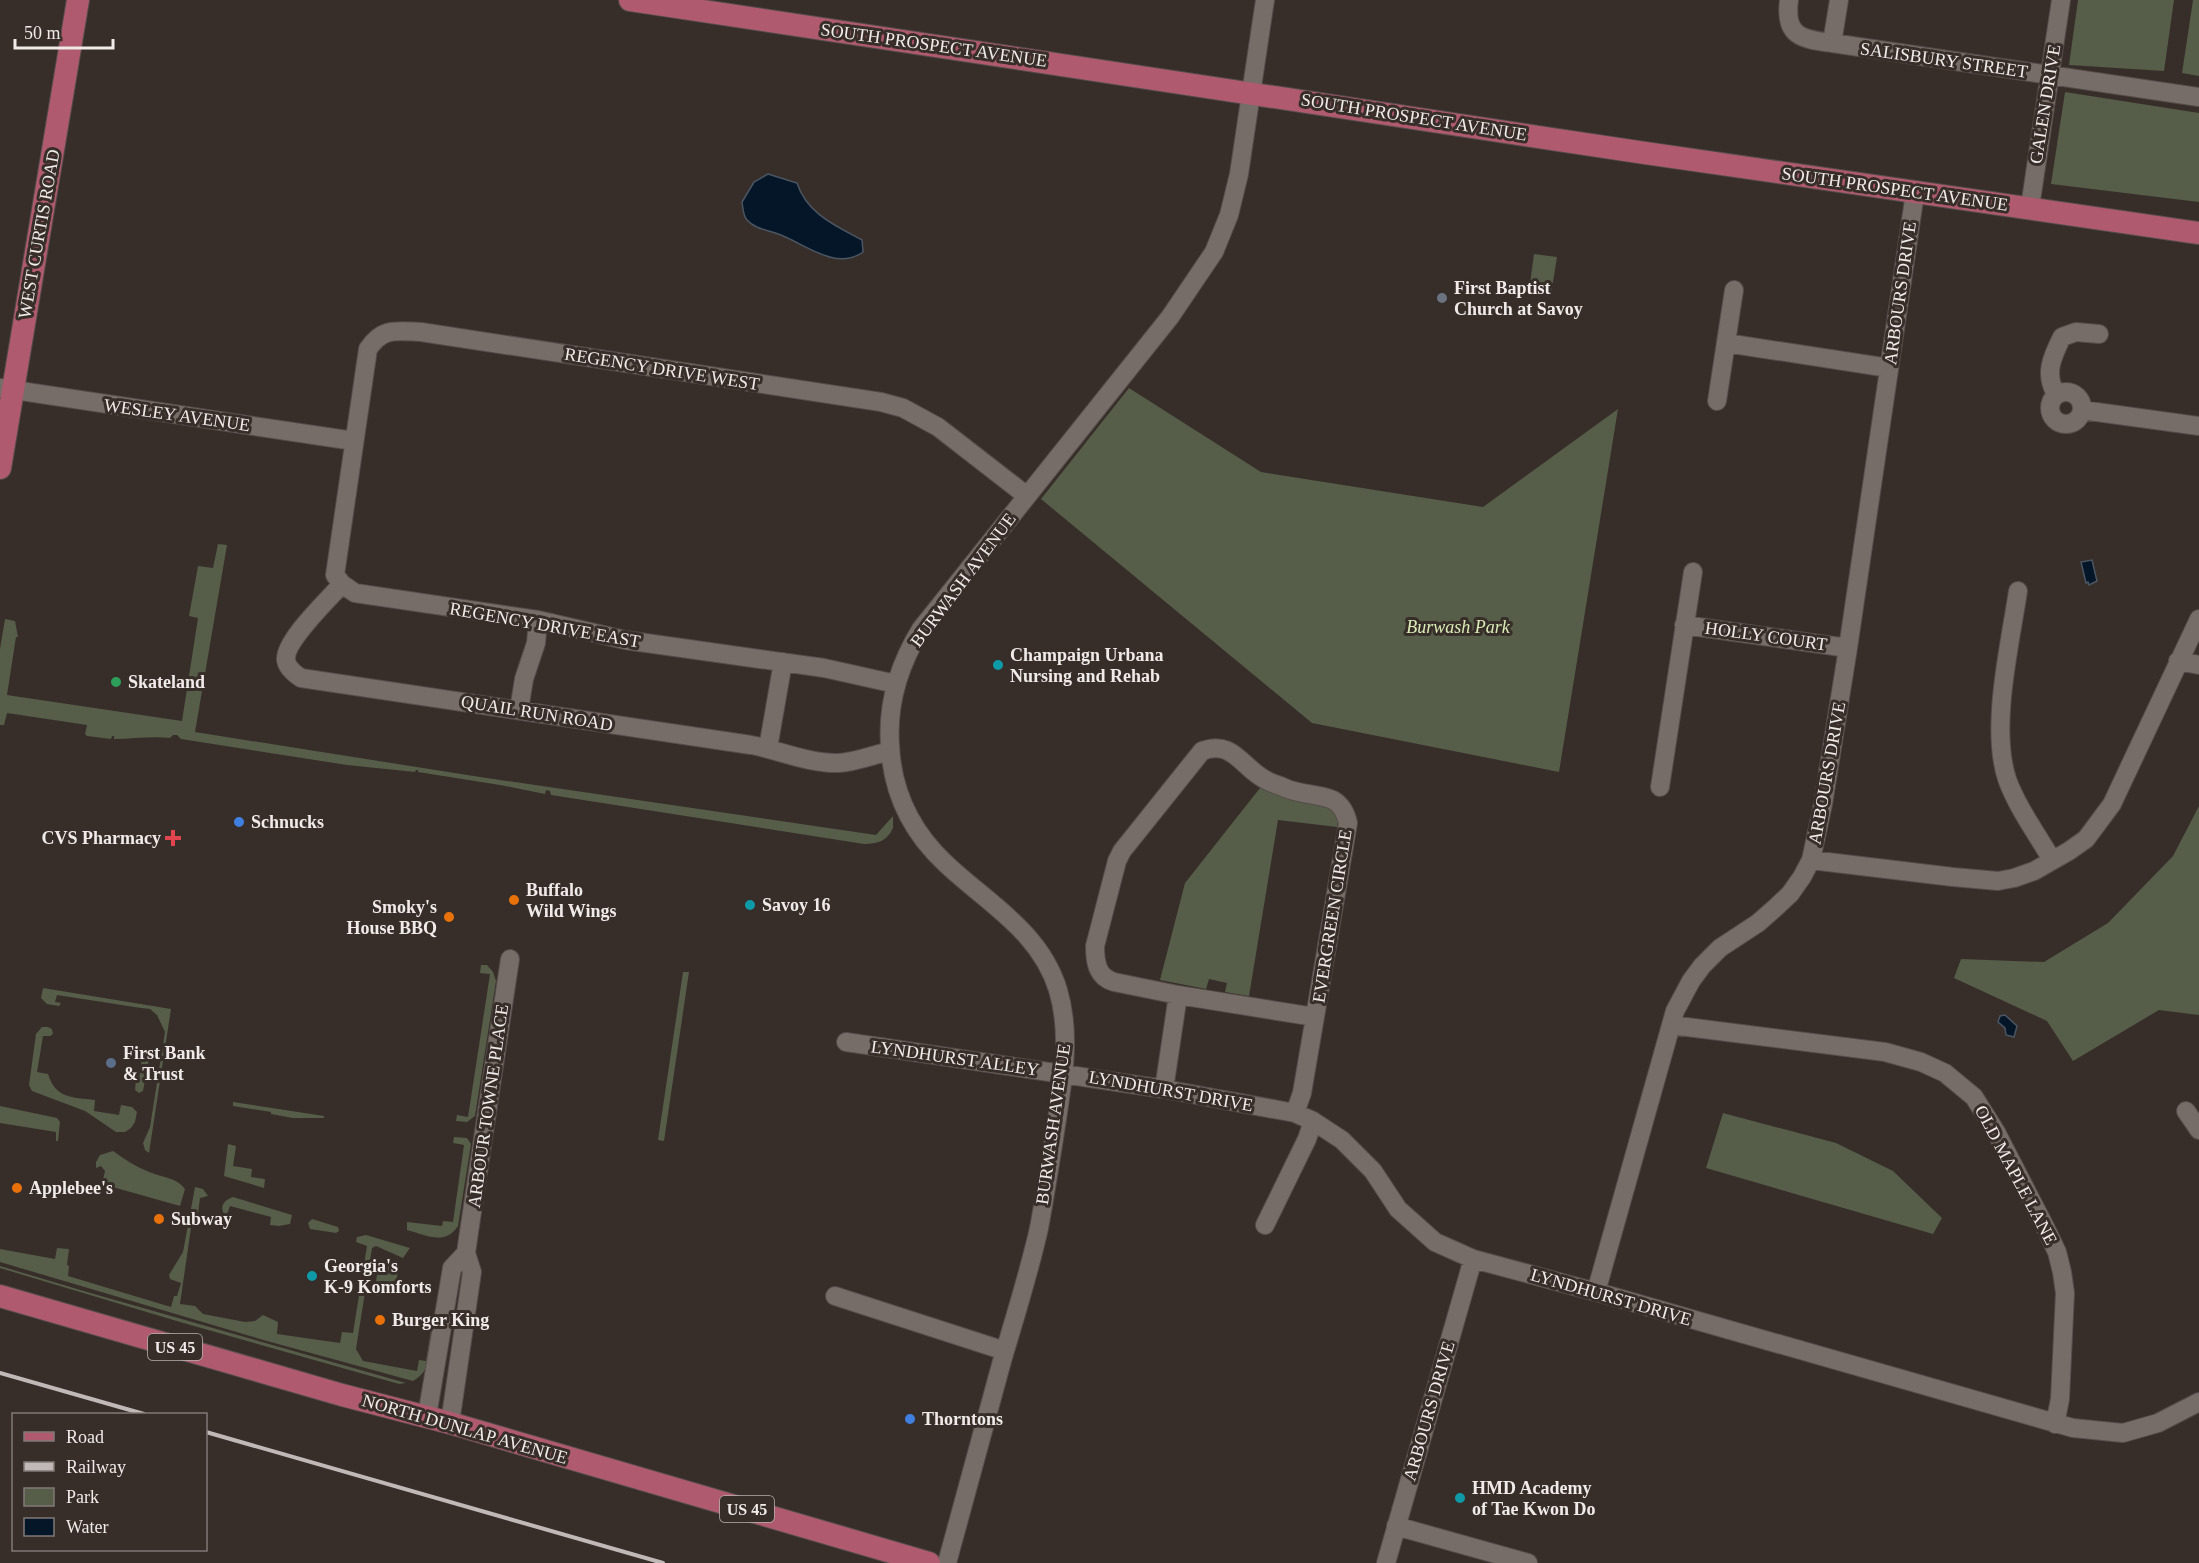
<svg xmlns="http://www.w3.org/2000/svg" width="2199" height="1563" font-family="Georgia,serif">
<rect width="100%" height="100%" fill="#372e2a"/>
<path fill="#565d48" d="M 2078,0 L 2174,0 L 2164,71 L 2069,65 Z
M 2193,0 L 2199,0 L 2199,76 L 2182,73 Z
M 2065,92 L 2199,113 L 2199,202 L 2051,184 Z
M 1534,254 L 1557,257 L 1551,294 L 1529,291 Z
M 1129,388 L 1261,472 L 1483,507 L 1618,409 L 1559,772 L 1312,723 L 1041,499 Z
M 218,544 L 227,545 L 195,732 L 480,777 L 876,835 L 893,816 L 893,828 C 887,841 878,844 864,844 L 551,795 L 550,791 L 546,790 L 545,794 L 500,785 L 418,772 L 418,770 L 416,770 L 415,772 L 347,765 L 181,739 L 177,735 L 173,735 L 170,738 C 151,736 133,739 114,739 L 114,736 L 112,736 L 111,739 L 87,736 L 85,734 L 87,725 L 7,713 L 4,725 L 0,725 L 0,649 L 5,619 L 15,621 L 18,637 L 16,637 L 7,695 L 182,721 L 198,618 L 189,616 L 198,566 L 213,568 Z
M 1260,788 L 1331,804 L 1340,813 L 1337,827 L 1278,820 L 1249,996 L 1225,992 L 1227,983 L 1209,979 L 1206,989 L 1160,980 L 1185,883 Z
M 2199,806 L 2199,1015 L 2159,1010 L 2073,1061 L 2047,1021 L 1954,978 L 1961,959 L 2044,962 L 2108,923 L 2173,856 Z
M 481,965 L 487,965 L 493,972 L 496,981 L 475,1116 L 467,1122 L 456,1121 L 457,1115 L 468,1117 L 490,974 L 480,973 Z
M 683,972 L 689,972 L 664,1141 L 658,1140 Z
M 43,988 L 171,1009 L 149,1153 L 145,1150 L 143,1143 L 150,1127 L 165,1032 L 157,1015 L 150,1009 L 141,1008 L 57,995 L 55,1002 L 61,1003 L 59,1006 L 47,1004 L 41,998 Z
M 42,1027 L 48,1027 L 52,1029 L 53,1034 L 50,1036 L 43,1036 L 37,1072 L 48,1074 C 56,1099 72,1097 95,1100 L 94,1111 L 119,1115 L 121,1105 L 132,1107 L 137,1112 L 135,1122 L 131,1128 L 125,1132 L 116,1132 L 85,1111 L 32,1091 L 29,1085 L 36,1034 Z
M 150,1054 L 143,1091 L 139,1093 L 135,1090 L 136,1079 L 139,1079 L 142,1057 Z
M 233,1102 L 324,1116 L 324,1118 L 293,1118 L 271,1114 L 271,1112 L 233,1106 Z
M 0,1106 L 57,1118 L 60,1122 L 58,1141 L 56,1141 L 56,1132 L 0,1123 Z
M 1723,1113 L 1836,1143 L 1893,1171 L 1942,1218 L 1933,1234 L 1706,1168 Z
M 454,1137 L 467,1138 L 471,1144 L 458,1226 C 445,1246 426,1235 407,1230 L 407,1222 L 442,1226 L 443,1221 L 453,1222 L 464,1145 L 453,1143 Z
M 228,1144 L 236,1146 L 233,1166 L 252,1169 L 251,1177 L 265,1179 L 264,1188 L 224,1176 Z
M 113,1151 C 124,1159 135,1166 147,1171 C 159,1177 177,1177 185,1189 L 180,1206 L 102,1184 L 105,1171 L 101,1166 L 96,1168 L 96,1162 L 100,1155 Z
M 195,1187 L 203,1189 L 208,1196 L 200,1198 L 198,1214 L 193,1214 L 180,1304 L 195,1306 L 203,1314 L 245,1322 L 255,1321 L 263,1315 L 278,1322 L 277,1334 L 340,1343 L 342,1332 L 353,1333 L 367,1246 L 356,1242 L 357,1237 L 366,1235 L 410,1248 L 403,1258 L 376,1246 L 372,1248 L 356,1349 L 363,1361 L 417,1371 L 419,1360 L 426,1361 L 433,1318 L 437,1319 C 433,1341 435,1369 413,1381 L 267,1341 L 0,1262 L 0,1249 L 55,1259 L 57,1248 L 69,1249 L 67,1265 L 69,1266 L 68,1276 L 171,1307 L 174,1296 L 177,1296 L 181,1283 L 170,1279 L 169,1275 L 183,1252 Z
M 233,1197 L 292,1215 L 290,1224 L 279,1226 L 270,1225 L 271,1217 L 230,1206 L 226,1217 C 219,1208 222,1201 233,1197 Z
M 312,1219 L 338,1227 L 339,1231 L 336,1233 L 310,1229 L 308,1223 Z
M 387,1262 L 399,1267 L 395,1287 L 389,1287 L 388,1291 L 380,1289 L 378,1296 L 374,1295 L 378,1268 L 380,1265 Z
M 0,1266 L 87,1292 L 406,1383 L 399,1384 L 180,1322 L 0,1268 Z"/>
<path fill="#041628" stroke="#4b5662" stroke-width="1.5" d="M 768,174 L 797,183 C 807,214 836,226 862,240 L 863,252 C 837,271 806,245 781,235 C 769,230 756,230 747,220 C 743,216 743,208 742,202 L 754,182 Z
M 2092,560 L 2097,581 L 2089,585 L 2088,582 L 2086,583 L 2081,562 Z
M 2005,1015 L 2017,1026 L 2014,1037 L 2006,1035 L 2005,1028 L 1998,1022 L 2000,1016 Z"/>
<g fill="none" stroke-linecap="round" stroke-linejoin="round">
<g stroke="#554d4a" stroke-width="20">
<path id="minor" d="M 1789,0 C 1784,37 1802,39 1832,43 L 1839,0
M 1832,43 L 2199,97
M 2030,207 L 2061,0
M 1726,343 L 1889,368
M 0,388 L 354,441
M2050 408a16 16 0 1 1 32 0a16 16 0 1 1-32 0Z
M 2056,394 C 2044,374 2052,357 2062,337 L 2076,332 L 2099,334
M 1717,401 L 1734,290
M 2082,410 L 2199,426
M 342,584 C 329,599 284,641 286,660 C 287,668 295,674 301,678 L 751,745 C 779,750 809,764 839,763 C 856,762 873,755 890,751
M 2018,591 C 2010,645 1990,727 2007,779 C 2017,807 2037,834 2052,860
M 1684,625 L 1848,648
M 2178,661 L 2199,665
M 896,684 L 824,668 L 625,640 L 538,620 L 355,593 L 342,584 L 335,575 L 368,349 C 383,327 396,331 421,332 L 881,402 L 903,408 L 938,427 L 1027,496
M 519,710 L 524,679 L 536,643 L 538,620
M 768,748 L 783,662
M 1660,787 L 1693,572
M 1811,860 L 1953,877 L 1998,881 L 2014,878 L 2034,871 L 2069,851 L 2086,839 L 2112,804 L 2199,619
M 1671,1025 L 1885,1052 L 1921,1062 L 1945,1073 L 1974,1097 L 1996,1132 L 2045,1227 L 2057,1252 L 2062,1272 L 2065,1293 L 2060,1399 L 2055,1424
M 846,1042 L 1164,1089 L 1295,1113 L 1313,1121 L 1342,1140 L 1373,1171 L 1398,1209 L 1435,1242 L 1473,1259 L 1611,1296 L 2073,1428 L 2123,1433 L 2158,1423 L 2199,1402
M 1164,1089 L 1178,995
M 2186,1111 L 2199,1130
M 1295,1113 L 1302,1093 L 1348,823 C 1346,814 1342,805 1333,800 C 1318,793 1298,795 1283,787 C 1278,785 1271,783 1266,780 C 1242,768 1233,739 1202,751 L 1122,851 L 1117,861 L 1095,946 C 1095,962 1097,977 1114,982 L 1178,995 L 1315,1017
M 1265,1225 L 1307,1139 L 1313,1121
M 1596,1292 L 1675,1011 L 1691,981 L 1702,966 L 1720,948 L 1758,923 L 1774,909 L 1790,894 L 1802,877 L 1811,860 L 1823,804 L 1848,648 L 1915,193
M 835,1296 L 1005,1351
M 427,1416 L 452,1268 L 466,1253
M 450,1423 L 472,1272 L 466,1253 L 469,1232 L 510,959
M 1396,1526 L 1528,1563
M 947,1563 C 965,1496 984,1428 1002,1361 C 1015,1317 1029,1273 1039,1228 C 1045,1196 1050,1164 1055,1132 C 1062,1085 1072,1037 1058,990 C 1040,931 987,903 945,863 C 911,831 892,791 890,745 C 887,703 899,665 921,629 L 1170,317 L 1214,252 L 1229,215 L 1239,174 L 1265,0
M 1386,1563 L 1473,1259"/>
</g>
<g stroke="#554d4a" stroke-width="24">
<path id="major" d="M 630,0 L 1645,153 L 2199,233
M 0,468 L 78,0
M 0,1296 L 342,1395 L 450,1423 L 929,1563"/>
</g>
<use href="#minor" stroke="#776d68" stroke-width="18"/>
<use href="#major" stroke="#af5a6f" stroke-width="22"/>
<path stroke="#c0b9b7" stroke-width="4" d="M 0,1373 L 144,1414
M 206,1432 L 663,1563"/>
</g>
<circle fill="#6b7280" stroke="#372e2a" stroke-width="2" cx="1442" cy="298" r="6"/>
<g fill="#0f9aa8" stroke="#372e2a" stroke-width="2">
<circle cx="998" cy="665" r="6"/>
<circle cx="750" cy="905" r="6"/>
<circle cx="312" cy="1276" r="6"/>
<circle cx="1460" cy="1498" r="6"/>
</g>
<circle fill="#2e9e5b" stroke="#372e2a" stroke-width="2" cx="116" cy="682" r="6"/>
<g fill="#3f7fe0" stroke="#372e2a" stroke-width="2">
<circle cx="239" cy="822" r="6"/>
<circle cx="910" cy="1419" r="6"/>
</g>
<path fill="#e0444e" stroke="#372e2a" stroke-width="2" d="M170 829h6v6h6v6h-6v6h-6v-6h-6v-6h6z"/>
<g fill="#e8710a" stroke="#372e2a" stroke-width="2">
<circle cx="514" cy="900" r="6"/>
<circle cx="449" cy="917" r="6"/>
<circle cx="17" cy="1188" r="6"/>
<circle cx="159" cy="1219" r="6"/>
<circle cx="380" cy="1320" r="6"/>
</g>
<circle fill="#5c6f8a" stroke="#372e2a" stroke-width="2" cx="111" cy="1063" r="6"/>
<g text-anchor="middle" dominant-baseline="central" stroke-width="6" stroke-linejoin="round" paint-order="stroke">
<g fill="#372e2a" stroke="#b8b2af" stroke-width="1.5">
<rect x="148" y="1334" width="54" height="26" rx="4.5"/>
<rect x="720" y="1496" width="54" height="26" rx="4.5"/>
</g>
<g font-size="16" font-weight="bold" fill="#f0eae8">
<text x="175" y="1347">US 45</text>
<text x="747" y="1509">US 45</text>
</g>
<g font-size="18" fill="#f0eae8" stroke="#372e2a">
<text transform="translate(934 45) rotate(8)">SOUTH PROSPECT AVENUE</text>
<text transform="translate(1944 60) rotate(8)">SALISBURY STREET</text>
<text transform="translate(2045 104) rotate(-81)">GALEN DRIVE</text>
<text transform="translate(1414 117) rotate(9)">SOUTH PROSPECT AVENUE</text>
<text transform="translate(1895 189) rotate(8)">SOUTH PROSPECT AVENUE</text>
<text transform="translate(39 234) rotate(-80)">WEST CURTIS ROAD</text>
<text transform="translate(1900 293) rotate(-82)">ARBOURS DRIVE</text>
<text transform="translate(662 369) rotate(9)">REGENCY DRIVE WEST</text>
<text transform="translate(177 415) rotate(8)">WESLEY AVENUE</text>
<text transform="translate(963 580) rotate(-53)">BURWASH AVENUE</text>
<text transform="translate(545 625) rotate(10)">REGENCY DRIVE EAST</text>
<text transform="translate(1766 636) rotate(8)">HOLLY COURT</text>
<text transform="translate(537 713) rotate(9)">QUAIL RUN ROAD</text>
<text transform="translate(1827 773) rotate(-80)">ARBOURS DRIVE</text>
<text transform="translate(1332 916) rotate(-81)">EVERGREEN CIRCLE</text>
<text transform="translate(955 1058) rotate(8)">LYNDHURST ALLEY</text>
<text transform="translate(1171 1091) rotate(10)">LYNDHURST DRIVE</text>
<text transform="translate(488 1106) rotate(-82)">ARBOUR TOWNE PLACE</text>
<text transform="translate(1053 1124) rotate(-82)">BURWASH AVENUE</text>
<text transform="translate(2016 1175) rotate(62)">OLD MAPLE LANE</text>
<text transform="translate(1611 1297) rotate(16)">LYNDHURST DRIVE</text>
<text transform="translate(1429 1411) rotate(-74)">ARBOURS DRIVE</text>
<text transform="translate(465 1429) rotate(16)">NORTH DUNLAP AVENUE</text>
</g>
<g font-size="18" font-weight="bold" fill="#f0eae8" stroke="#372e2a" text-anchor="start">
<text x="1454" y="288">First Baptist<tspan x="1454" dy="21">Church at Savoy</tspan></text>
<text x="1010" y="655">Champaign Urbana<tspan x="1010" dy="21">Nursing and Rehab</tspan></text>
<text x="128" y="682">Skateland</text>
<text x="251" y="822">Schnucks</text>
<text x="161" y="838" text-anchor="end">CVS Pharmacy</text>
<text x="526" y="890">Buffalo<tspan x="526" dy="21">Wild Wings</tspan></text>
<text x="762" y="905">Savoy 16</text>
<text x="437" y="907" text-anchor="end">Smoky's<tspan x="437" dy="21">House BBQ</tspan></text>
<text x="123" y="1053">First Bank<tspan x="123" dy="21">&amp; Trust</tspan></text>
<text x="29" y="1188">Applebee's</text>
<text x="171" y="1219">Subway</text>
<text x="324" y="1266">Georgia's<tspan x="324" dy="21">K-9 Komforts</tspan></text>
<text x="392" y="1320">Burger King</text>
<text x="922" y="1419">Thorntons</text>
<text x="1472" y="1488">HMD Academy<tspan x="1472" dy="21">of Tae Kwon Do</tspan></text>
</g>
<g font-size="18" font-style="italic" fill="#daedb6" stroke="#372e2a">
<text x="1458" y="627">Burwash Park</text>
</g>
</g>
<rect x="12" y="1413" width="195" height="138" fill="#372e2a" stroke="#817976" stroke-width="1.5"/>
<rect x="24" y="1432" width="30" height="9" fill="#af5a6f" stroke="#817976" stroke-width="1.5"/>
<text x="66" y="1443" font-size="18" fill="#f0eae8">Road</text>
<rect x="24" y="1462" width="30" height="9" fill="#c0b9b7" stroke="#817976" stroke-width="1.5"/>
<text x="66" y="1473" font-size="18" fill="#f0eae8">Railway</text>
<rect x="24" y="1488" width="30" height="18" fill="#565d48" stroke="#817976" stroke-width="1.5"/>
<text x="66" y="1503" font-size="18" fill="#f0eae8">Park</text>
<rect x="24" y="1518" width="30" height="18" fill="#041628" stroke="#817976" stroke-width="1.5"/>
<text x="66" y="1533" font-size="18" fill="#f0eae8">Water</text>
<path d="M15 39v9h98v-9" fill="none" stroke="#f0eae8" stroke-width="3"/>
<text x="24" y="39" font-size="18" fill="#f0eae8" stroke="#372e2a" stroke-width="4.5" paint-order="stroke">50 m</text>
</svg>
